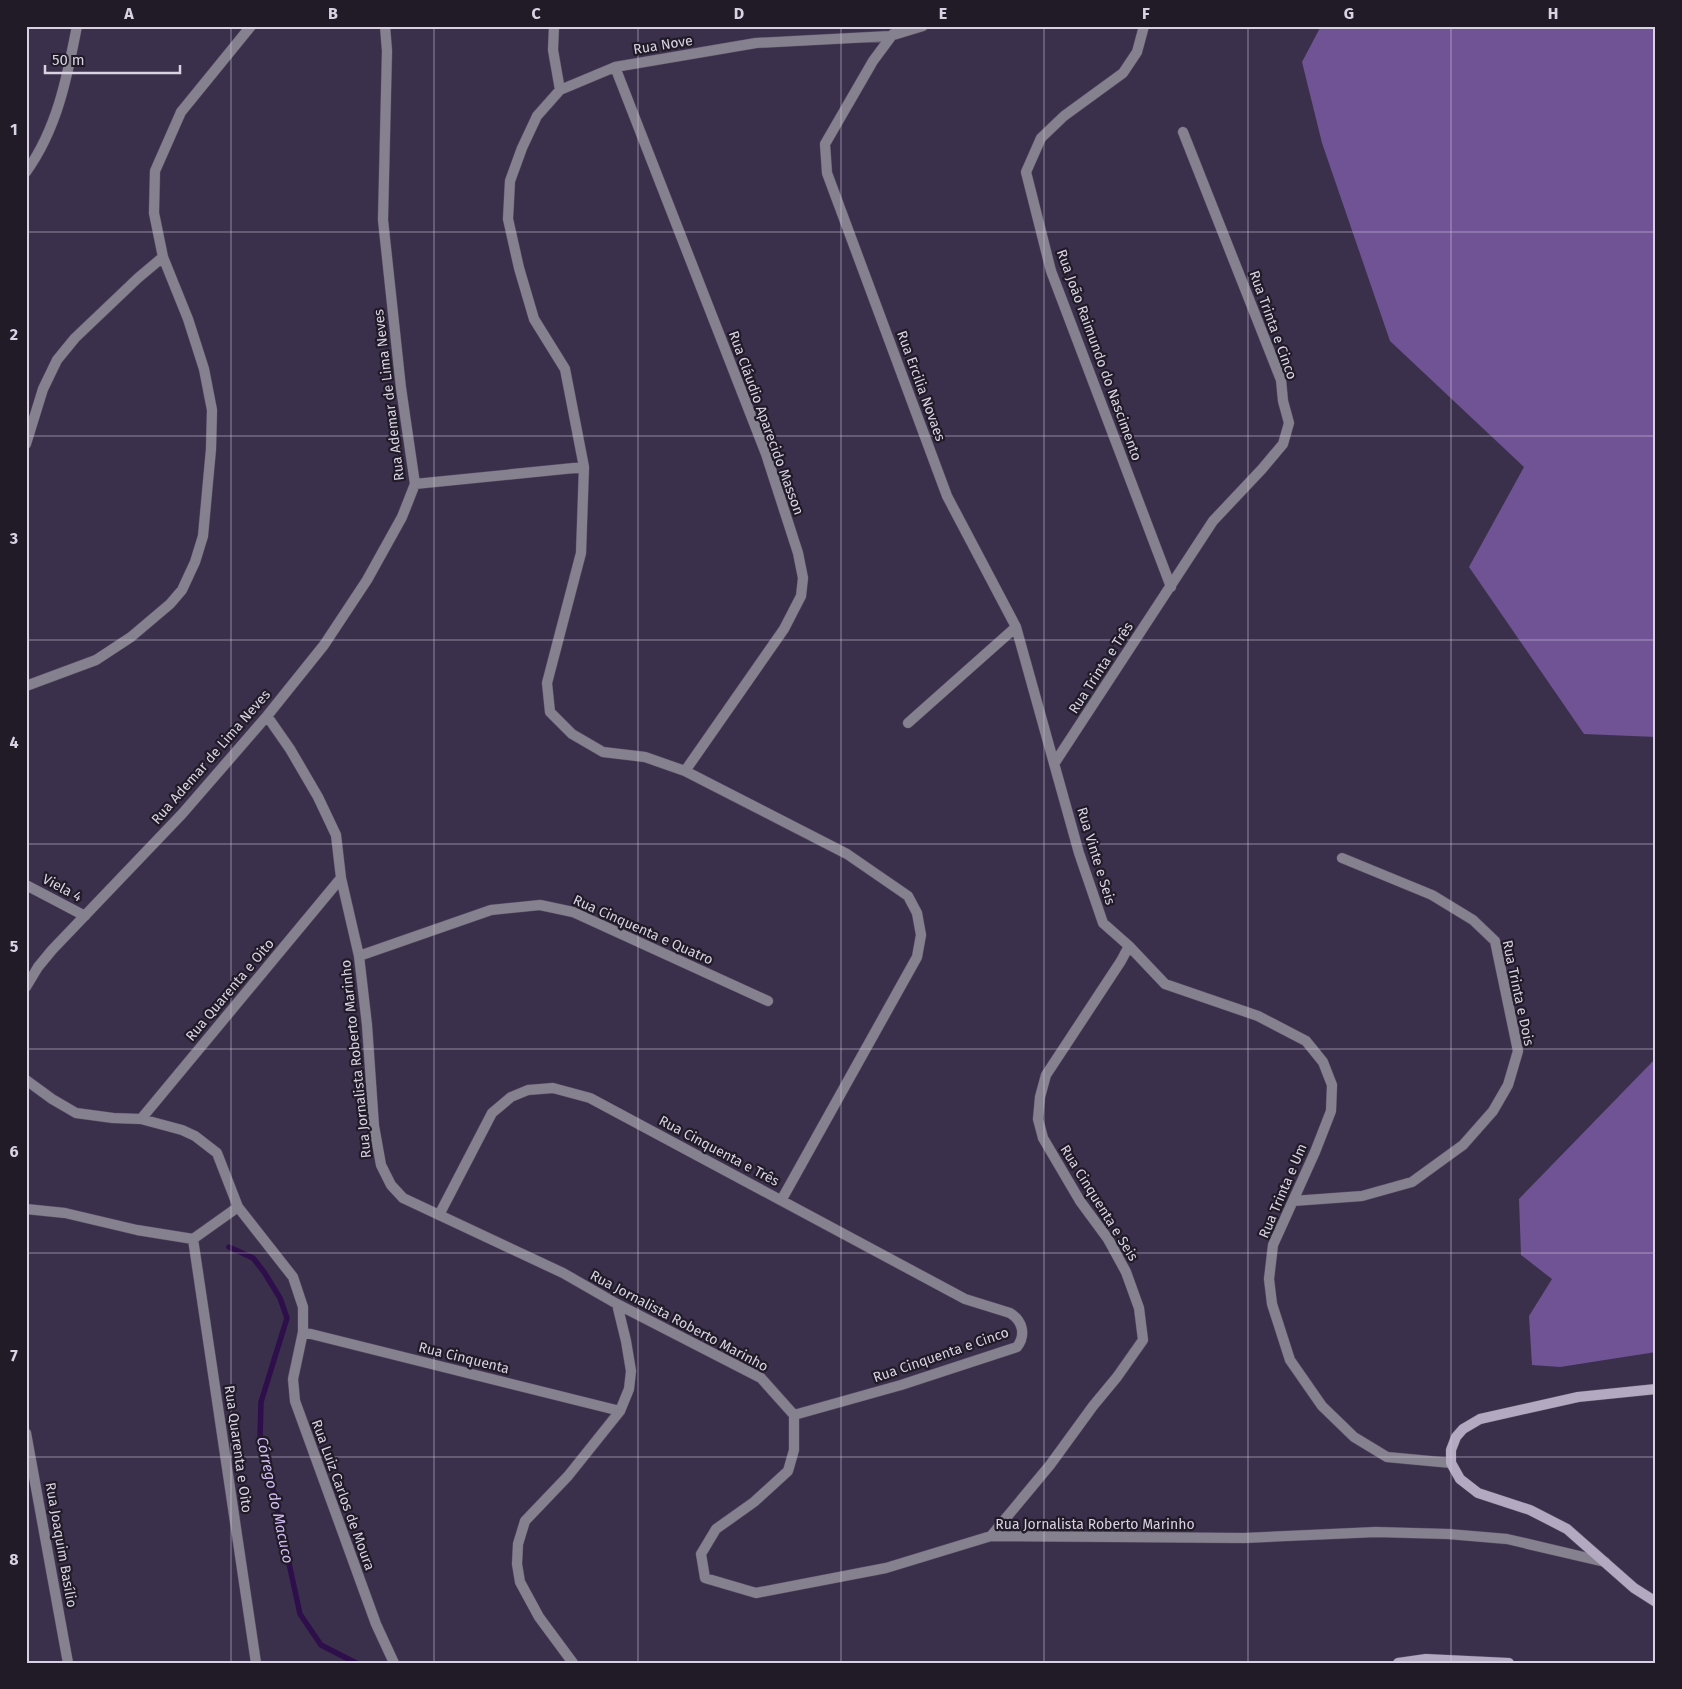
<svg xmlns="http://www.w3.org/2000/svg" width="1682" height="1689" font-family="'Fira Sans',sans-serif">
<rect width="100%" height="100%" fill="#3b304b"/>
<path fill="#6f5394" d="M 1321,26 L 1656,26 L 1656,737 L 1584,734 L 1469,567 L 1524,467 L 1390,341 L 1322,143 L 1302,62 Z
M 1656,1058 L 1656,1352 L 1560,1367 L 1532,1365 L 1529,1316 L 1552,1279 L 1521,1255 L 1519,1199 Z"/>
<g fill="none" stroke-linecap="round" stroke-linejoin="round">
<path stroke="#2e0f4b" stroke-width="5.5" d="M 229,1247 L 253,1258 L 264,1272 L 280,1298 L 287,1318 L 261,1402 L 260,1439 L 270,1476 L 300,1614 L 321,1645 L 356,1663"/>
<g stroke="#574d66" stroke-width="11">
<path id="minor" d="M 554,26 L 553,50 L 560,90
M 1144,26 L 1137,52 L 1123,73 L 1064,116 L 1041,138 L 1026,172 L 1051,271 L 1171,587
M 893,34 L 873,61 L 825,144 L 827,173 L 947,496 L 1016,627 L 1079,853 L 1103,923 L 1129,946 L 1165,984 L 1258,1016 L 1306,1041 L 1323,1062 L 1332,1085 L 1331,1111 L 1315,1152 L 1273,1245 L 1269,1279 L 1272,1304 L 1290,1360 L 1322,1406 L 1354,1437 L 1387,1457 L 1451,1463
M 615,67 L 766,454 L 798,553 L 803,578 L 801,596 L 784,629 L 685,771
M 26,172 C 57,129 67,78 77,26
M 26,444 L 43,389 L 57,360 L 75,338 L 138,278 L 163,257
M 415,484 L 584,467
M 26,686 L 96,660 L 131,637 L 170,604 L 182,590 L 195,562 L 203,536 L 211,449 L 212,410 L 204,369 L 188,319 L 163,257 L 154,213 L 155,171 L 181,112 L 251,26
M 267,716 L 290,749 L 318,797 L 336,835 L 341,878 L 359,956 L 367,1025 L 374,1126 L 381,1165 L 391,1185 L 403,1198 L 563,1273 L 617,1304 L 761,1378 L 794,1415 L 794,1450 L 788,1471 L 754,1502 L 716,1529 L 701,1554 L 705,1578 L 756,1593 L 886,1568 L 991,1536 L 1244,1538 L 1376,1532 L 1448,1534 L 1507,1539 L 1605,1562
M 908,723 L 1016,627
M 1054,764 L 1213,521 L 1262,469 L 1283,444 L 1289,423 L 1283,401 L 1281,380 L 1183,132
M 26,885 L 85,916
M 359,956 L 491,910 L 540,905 L 573,912 L 768,1001
M 26,987 L 38,967 L 52,950 L 182,814 L 267,716 L 324,645 L 367,580 L 402,517 L 415,484 L 401,388 L 383,220 L 387,51 L 385,26
M 26,1080 L 52,1099 L 76,1113 L 113,1118 L 141,1119 L 182,1130 L 195,1136 L 217,1153 L 238,1207 L 293,1277 L 303,1307 L 303,1332 L 293,1379 L 295,1401 L 376,1624 L 394,1663
M 141,1119 L 341,878
M 782,1199 L 917,957 L 921,935 L 917,913 L 908,896 L 847,854 L 685,771 L 645,757 L 603,752 L 572,734 L 550,712 L 547,683 L 581,553 L 584,467 L 565,369 L 534,319 L 519,268 L 508,219 L 510,181 L 522,148 L 537,116 L 560,90 L 615,67 L 756,43 L 890,36 L 923,26
M 1293,1201 L 1362,1196 L 1412,1182 L 1463,1145 L 1493,1111 L 1508,1085 L 1518,1051 L 1495,941 L 1473,920 L 1432,895 L 1342,858
M 26,1209 L 65,1213 L 137,1230 L 193,1239
M 439,1215 L 492,1113 L 511,1097 L 528,1090 L 553,1088 L 590,1098 L 965,1299 L 1010,1313 C 1023,1321 1026,1335 1017,1347 L 901,1385 L 794,1415
M 193,1239 L 256,1663
M 193,1239 L 238,1207
M 303,1332 L 620,1411
M 26,1433 L 68,1663
M 991,1536 L 1050,1465 L 1093,1406 L 1117,1377 L 1143,1340 L 1139,1308 L 1126,1272 L 1108,1239 L 1080,1201 L 1043,1138 L 1038,1119 L 1040,1097 L 1046,1075 L 1121,961 L 1129,946
M 573,1663 L 539,1617 L 520,1582 L 517,1564 L 518,1544 L 525,1521 L 568,1476 L 620,1411 L 629,1389 L 631,1371 L 626,1341 L 617,1304"/>
</g>
<g stroke="#574d66" stroke-width="11">
<path id="secondary" d="M 1656,1389 L 1578,1397 L 1480,1419 L 1463,1429 L 1456,1437 L 1451,1450 L 1451,1463 L 1460,1479 L 1478,1493 L 1530,1510 L 1567,1529 L 1634,1588 L 1656,1602
M 1398,1663 L 1426,1659 L 1509,1663"/>
</g>
<use href="#minor" stroke="#86818f" stroke-width="10"/>
<use href="#secondary" stroke="#b3aac1" stroke-width="10"/>
</g>
<path fill="none" stroke="#d8d2e3" stroke-width="1" stroke-opacity="0.55" d="M 231,26 L 231,1663M 434,26 L 434,1663M 638,26 L 638,1663M 841,26 L 841,1663M 1044,26 L 1044,1663M 1248,26 L 1248,1663M 1451,26 L 1451,1663M 26,232 L 1656,232M 26,436 L 1656,436M 26,640 L 1656,640M 26,844 L 1656,844M 26,1049 L 1656,1049M 26,1253 L 1656,1253M 26,1457 L 1656,1457"/>
<g text-anchor="middle" dominant-baseline="central" stroke-width="4.5" stroke-linejoin="round" paint-order="stroke">
<g font-size="14" fill="#d8d2e3" stroke="#201b27">
<text transform="translate(663 45) rotate(-9)">Rua Nove</text>
<text transform="translate(1273 325) rotate(70)">Rua Trinta e Cinco</text>
<text transform="translate(1099 355) rotate(70)">Rua João Raimundo do Nascimento</text>
<text transform="translate(921 386) rotate(70)">Rua Ercilia Novaes</text>
<text transform="translate(389 395) rotate(-97)">Rua Ademar de Lima Neves</text>
<text transform="translate(766 423) rotate(70)">Rua Cláudio Aparecido Masson</text>
<text transform="translate(1101 668) rotate(-57)">Rua Trinta e Três</text>
<text transform="translate(211 757) rotate(-49)">Rua Ademar de Lima Neves</text>
<text transform="translate(1096 856) rotate(73)">Rua Vinte e Seis</text>
<text transform="translate(62 888) rotate(28)">Viela 4</text>
<text transform="translate(643 930) rotate(24)">Rua Cinquenta e Quatro</text>
<text transform="translate(230 990) rotate(-50)">Rua Quarenta e Oito</text>
<text transform="translate(1518 993) rotate(78)">Rua Trinta e Dois</text>
<text transform="translate(356 1059) rotate(-96)">Rua Jornalista Roberto Marinho</text>
<text transform="translate(719 1151) rotate(28)">Rua Cinquenta e Três</text>
<text transform="translate(1283 1191) rotate(-67)">Rua Trinta e Um</text>
<text transform="translate(1099 1203) rotate(58)">Rua Cinquenta e Seis</text>
<text transform="translate(679 1321) rotate(28)">Rua Jornalista Roberto Marinho</text>
<text transform="translate(941 1355) rotate(-19)">Rua Cinquenta e Cinco</text>
<text transform="translate(464 1358) rotate(14)">Rua Cinquenta</text>
<text transform="translate(238 1449) rotate(82)">Rua Quarenta e Oito</text>
<text transform="translate(343 1495) rotate(70)">Rua Luiz Carlos de Moura</text>
<text x="1095" y="1524">Rua Jornalista Roberto Marinho</text>
<text transform="translate(61 1545) rotate(80)">Rua Joaquim Basílio</text>
</g>
<g font-size="15" font-style="italic" fill="#d1bbf3" stroke="#201b27">
<text transform="translate(275 1500) rotate(78)">Córrego do Macuco</text>
</g>
</g>
<rect width="1682" height="1689" fill="none" stroke="#201b27" stroke-width="55"/>
<path d="M45 65v8h135v-8" fill="none" stroke="#d8d2e3" stroke-width="2.5"/>
<text x="52" y="65" font-size="15" fill="#d8d2e3" stroke="#201b27" stroke-width="4" paint-order="stroke">50 m</text>
<rect x="28" y="28" width="1626" height="1634" fill="none" stroke="#d8d2e3" stroke-width="2"/>
<g font-size="16" text-anchor="middle" font-weight="bold" fill="#d8d2e3">
<text x="129" y="19">A</text>
<text x="333" y="19">B</text>
<text x="536" y="19">C</text>
<text x="739" y="19">D</text>
<text x="943" y="19">E</text>
<text x="1146" y="19">F</text>
<text x="1349" y="19">G</text>
<text x="1553" y="19">H</text>
<text x="14" y="135">1</text>
<text x="14" y="340">2</text>
<text x="14" y="544">3</text>
<text x="14" y="748">4</text>
<text x="14" y="952">5</text>
<text x="14" y="1157">6</text>
<text x="14" y="1361">7</text>
<text x="14" y="1565">8</text>
</g>
</svg>
